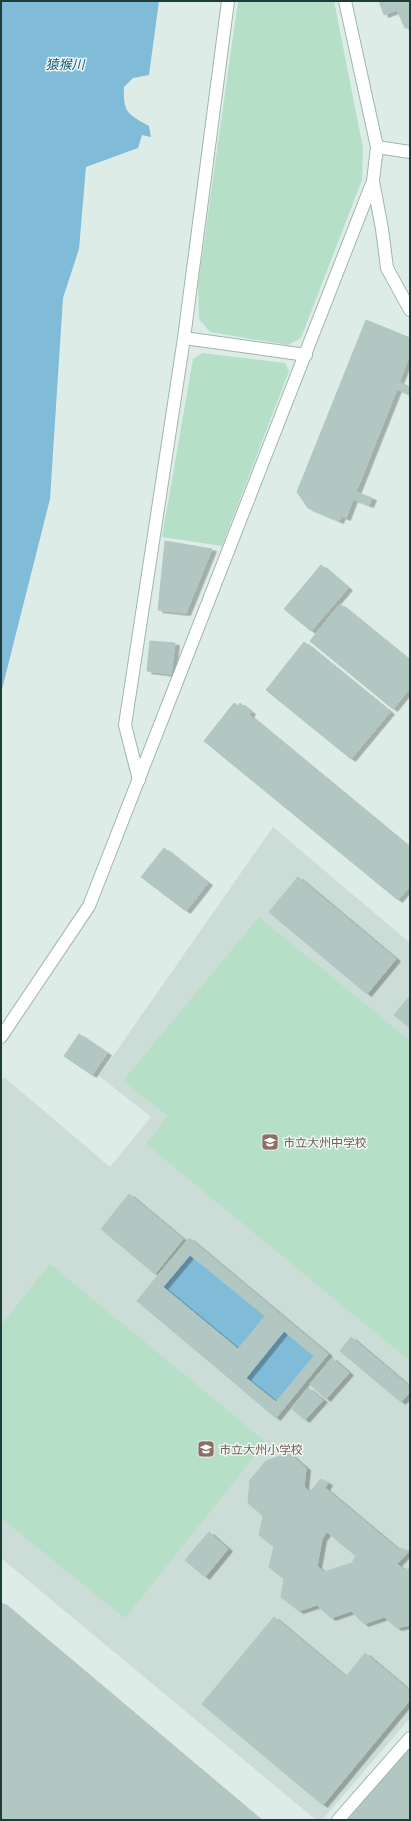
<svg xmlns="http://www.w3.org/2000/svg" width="411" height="1821" font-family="'PT Sans','Noto Sans JP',sans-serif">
<defs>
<filter id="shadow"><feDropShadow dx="4.5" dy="2.5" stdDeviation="0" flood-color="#0004"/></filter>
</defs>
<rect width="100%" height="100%" fill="#deece8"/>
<path fill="#ccdcd7" d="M 273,827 L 410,943 L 410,1718 L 322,1820 L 316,1820 L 1,1558 L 1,1082 L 4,1077 L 110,1167 L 151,1117 L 99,1076 Z"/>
<path fill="#b5dfc7" d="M 238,1 L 334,1 L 363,148 L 362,180 L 301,338 L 288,345 L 210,332 L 199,319 L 198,285 Z
M 202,353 L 285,363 L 289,371 L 222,546 L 162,537 L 193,359 Z
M 259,917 L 410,1041 L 410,1361 L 146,1144 L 168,1116 L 123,1081 Z
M 50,1264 L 266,1442 L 125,1618 L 1,1518 L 1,1325 Z"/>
<path fill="#80bbd7" d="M 1,1 L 159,1 L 149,75 L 133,78 L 124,87 C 123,113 128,114 149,126 L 151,137 L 142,135 L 138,148 L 86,167 L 79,249 L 63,298 L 50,499 L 1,693 Z
M 190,1255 L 265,1316 L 238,1349 L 163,1287 Z
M 284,1331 L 314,1356 L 276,1402 L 246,1378 Z"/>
<path fill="#b3c7c2" stroke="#b0c6c1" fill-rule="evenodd" filter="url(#shadow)" d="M 379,1 L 410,1 L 410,28 L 405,28 L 397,10 L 384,15 Z
M 366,320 L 410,338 L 410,354 L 399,382 L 410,387 L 410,392 L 409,394 L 397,389 L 356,492 L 372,498 L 369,505 L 353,499 L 346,518 L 341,516 L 339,521 L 308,508 L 297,492 Z
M 165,541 L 212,549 L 186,613 L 158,610 Z
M 321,565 L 348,588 L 311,631 L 284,609 Z
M 340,604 L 410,661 L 410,688 L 393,709 L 310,641 Z
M 150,641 L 175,643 L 171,674 L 147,671 Z
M 304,642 L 390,712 L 351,759 L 266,690 Z
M 234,703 L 238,706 L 240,703 L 251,712 L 249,715 L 410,848 L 410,886 L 398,900 L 204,741 Z
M 164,848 L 208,883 L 186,911 L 141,877 Z
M 298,877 L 396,959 L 367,994 L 269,912 Z
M 410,996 L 410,1028 L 394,1015 Z
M 79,1034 L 107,1053 L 92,1075 L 64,1056 Z
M 129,1194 L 183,1239 L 155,1274 L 101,1229 Z
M 189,1238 L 328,1354 L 276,1418 L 224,1374 L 236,1358 L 149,1286 ZM 190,1255 L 265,1316 L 238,1349 L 163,1287 ZM 284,1331 L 314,1356 L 276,1402 L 246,1378 Z
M 149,1286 L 236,1358 L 224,1374 L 137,1301 Z
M 351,1337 L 410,1387 L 410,1392 L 401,1402 L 340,1351 Z
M 332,1358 L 349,1373 L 326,1399 L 310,1384 Z
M 308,1388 L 323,1400 L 305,1420 L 292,1409 Z
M 289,1453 L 306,1468 L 304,1487 L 310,1492 L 321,1479 L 328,1483 L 325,1488 L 399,1550 L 402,1548 L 408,1552 L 397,1564 L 405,1570 L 410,1568 L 410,1625 L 397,1628 L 384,1617 L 364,1624 L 351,1611 L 331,1618 L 317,1605 L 299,1611 L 281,1597 L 284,1579 L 269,1567 L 274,1547 L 259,1535 L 263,1516 L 248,1503 L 250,1480 L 266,1461 ZM 327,1532 L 356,1556 L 352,1563 L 324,1572 L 317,1566 L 322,1539 Z
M 209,1532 L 228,1549 L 205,1577 L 185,1560 Z
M 1,1602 L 260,1820 L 1,1820 Z
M 274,1617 L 395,1718 L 323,1805 L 202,1704 Z
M 365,1653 L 410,1691 L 410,1700 L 395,1718 L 346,1677 Z
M 410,1748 L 410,1820 L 347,1820 Z"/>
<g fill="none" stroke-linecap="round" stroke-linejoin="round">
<g stroke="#a1b4b0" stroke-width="14">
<path id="minor" d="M 345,1 L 377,147 L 410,152
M 373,181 L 382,229 L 387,268 L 410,310
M 184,338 L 306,355
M 139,780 L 125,725 L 184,338 L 228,1
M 338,1820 L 410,1738"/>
</g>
<g stroke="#a1b4b0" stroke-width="14">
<path id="tertiary" d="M 1,1037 L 89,906 L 373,181 L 377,147"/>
</g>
<use href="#minor" stroke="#fff" stroke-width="12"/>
<use href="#tertiary" stroke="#fff" stroke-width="12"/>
</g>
<defs>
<g id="school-square" transform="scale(0.9)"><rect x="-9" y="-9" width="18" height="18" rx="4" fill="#8d6e63" stroke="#eff8f5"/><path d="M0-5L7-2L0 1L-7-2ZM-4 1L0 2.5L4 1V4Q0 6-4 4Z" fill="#fff"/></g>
</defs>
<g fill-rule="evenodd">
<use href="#school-square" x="270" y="1142"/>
<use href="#school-square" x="206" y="1449"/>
</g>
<g text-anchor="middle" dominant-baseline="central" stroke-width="3" stroke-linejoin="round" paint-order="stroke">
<g font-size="12" fill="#785e54" stroke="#eff8f5" text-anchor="start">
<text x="283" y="1142">市立大州中学校</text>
<text x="219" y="1449">市立大州小学校</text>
</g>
<g font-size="13" font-style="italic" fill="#135a7e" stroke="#eff8f5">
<text x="65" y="64">猿猴川</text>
</g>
</g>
<rect width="411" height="1821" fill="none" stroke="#1e3d3a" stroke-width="4"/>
</svg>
